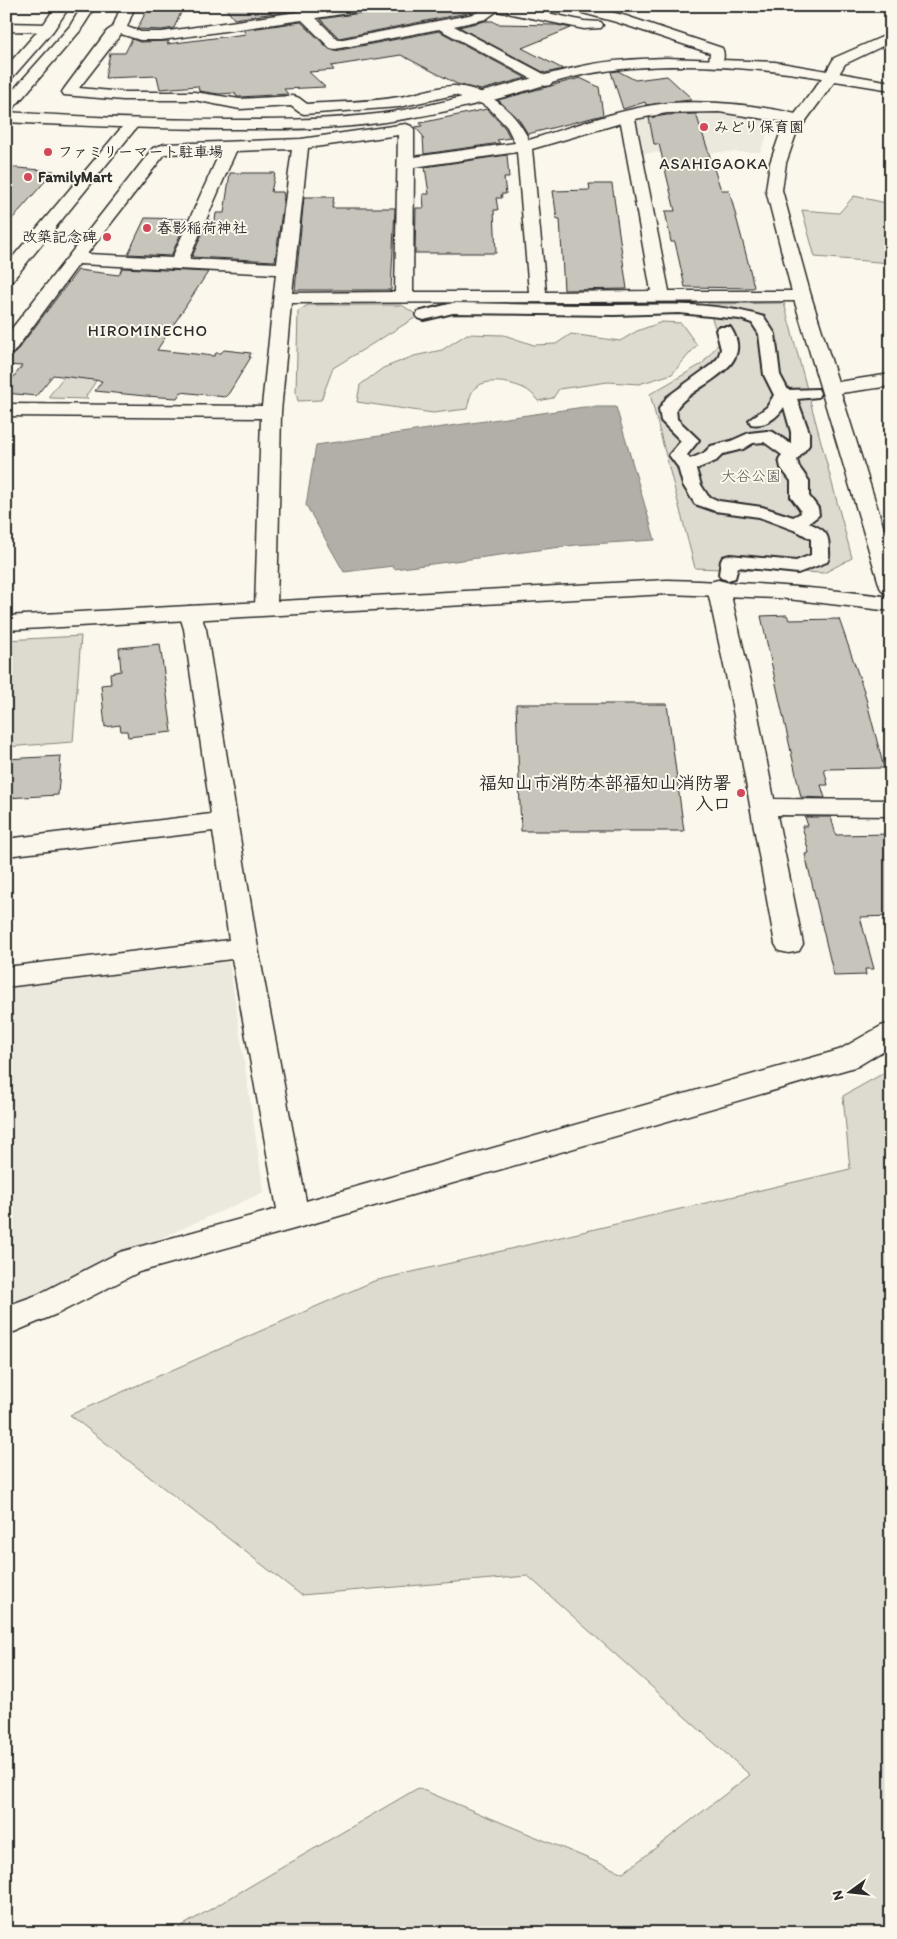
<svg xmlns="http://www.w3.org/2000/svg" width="897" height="1939" font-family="Itim,'Klee One',sans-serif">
<rect width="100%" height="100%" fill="#fbf7ec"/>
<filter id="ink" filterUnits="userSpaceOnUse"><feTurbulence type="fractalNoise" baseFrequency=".02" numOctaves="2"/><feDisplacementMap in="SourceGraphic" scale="10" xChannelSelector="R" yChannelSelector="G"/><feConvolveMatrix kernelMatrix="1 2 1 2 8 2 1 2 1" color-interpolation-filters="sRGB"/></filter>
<g filter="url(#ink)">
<path fill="#ebe8de" d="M 691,109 L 773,118 L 776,121 L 768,133 L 760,152 L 641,153 L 635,118 Z
M 229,962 L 264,1192 L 6,1307 L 6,987 Z"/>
<path fill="#dddad0" stroke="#84827e" d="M 854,196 L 891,204 L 891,263 L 815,257 L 802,210 L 839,213 Z
M 784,303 L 852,558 L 824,573 L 695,568 L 650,394 L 702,364 L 720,342 L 707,304 Z
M 308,305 L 402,305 L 418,316 L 333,368 L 321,400 L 298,401 L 296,393 L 298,311 Z
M 662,322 L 681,323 L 697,345 L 672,374 L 639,384 L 608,382 L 559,389 L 553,398 L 538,401 C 536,399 533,394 530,392 C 518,383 489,377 476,387 C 470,392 469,402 467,409 L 433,413 L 357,402 L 360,385 L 383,368 L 414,356 L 442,350 L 467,334 L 504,335 L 534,345 L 556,344 L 571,334 L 620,341 L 637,331 Z
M 65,375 L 98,378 L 86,396 L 88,399 L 50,398 L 49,396 Z
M 81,636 L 73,742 L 6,747 L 6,640 Z
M 891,1069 L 891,1933 L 170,1933 L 418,1788 L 623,1873 L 750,1775 L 528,1576 L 301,1595 L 70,1415 L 374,1281 L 850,1169 L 843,1096 Z"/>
<path fill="#b1afa7" stroke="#7b7a75" d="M 584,407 L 616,407 L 655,540 L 576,545 L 394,569 L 393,566 L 344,572 L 306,505 L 316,445 Z"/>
<path fill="#c7c4bc" stroke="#2b2b2b" d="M 149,6 L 184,6 L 174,28 L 162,30 L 137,29 Z
M 224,6 L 323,6 L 234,19 Z
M 377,6 L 456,6 L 460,9 L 467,8 L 472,12 L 339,38 L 320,19 L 368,12 Z
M 485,21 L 493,21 L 497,24 L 557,25 L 571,28 L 522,48 L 563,69 L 545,73 L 459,27 Z
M 301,22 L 329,49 L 335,51 L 439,31 L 526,78 L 481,90 L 457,84 L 401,55 L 331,66 L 334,70 L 309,72 L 325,87 L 284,89 L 288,94 L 240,97 L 237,97 L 235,93 L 219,94 L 199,91 L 198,86 L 160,89 L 157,76 L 105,78 L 110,53 L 125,53 L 132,39 L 140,42 L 169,41 L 167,44 L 246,34 L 243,30 Z
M 618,71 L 635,80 L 667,76 L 690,97 L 691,100 L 646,105 L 645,102 L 623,109 L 611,72 Z
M 580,78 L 599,87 L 603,115 L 528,134 L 518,118 L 498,100 Z
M 487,109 L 505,128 L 510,138 L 497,140 L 500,143 L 424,154 L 423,136 L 415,127 L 422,126 L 420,123 Z
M 696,114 L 721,190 L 729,190 L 748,262 L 754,287 L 752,288 L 685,287 L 675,242 L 671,242 L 665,211 L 675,211 L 659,144 L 654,144 L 649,118 L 667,115 Z
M 507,155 L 509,178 L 504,178 L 506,194 L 501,194 L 502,198 L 496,198 L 498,210 L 494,210 L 496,253 L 415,253 L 416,208 L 424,208 L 423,194 L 429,194 L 425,167 Z
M 6,167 L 54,171 L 6,226 Z
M 230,173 L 275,173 L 271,192 L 283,192 L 284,197 L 275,261 L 192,257 L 208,220 L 215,221 L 216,213 L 224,213 Z
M 589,184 L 612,184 L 627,289 L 564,290 L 560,219 L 557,219 L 553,191 L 590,190 Z
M 304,197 L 334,197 L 332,208 L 395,208 L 391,290 L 295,290 Z
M 145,218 L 187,219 L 171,256 L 128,254 Z
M 122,268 L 208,272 L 157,350 L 214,356 L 216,353 L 221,353 L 224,350 L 251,353 L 249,357 L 251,357 L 229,393 L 225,397 L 181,392 L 177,398 L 145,396 L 95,391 L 102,381 L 53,375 L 36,396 L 6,393 L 6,387 L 22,366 L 6,365 L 78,270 L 119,275 Z
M 787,615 L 789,620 L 839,619 L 864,691 L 884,768 L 824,769 L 828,785 L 821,785 L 825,798 L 801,797 L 761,616 Z
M 160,644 L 172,732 L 128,737 L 127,731 L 121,731 L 120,725 L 105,727 L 101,685 L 111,684 L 110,673 L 121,671 L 119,648 Z
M 516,704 L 667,704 L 684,831 L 521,831 Z
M 61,756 L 58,795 L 6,798 L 6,759 Z
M 805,817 L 831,817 L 836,835 L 891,834 L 891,916 L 860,917 L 874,969 L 865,969 L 866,975 L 834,976 L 805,854 L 809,853 L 802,826 L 808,826 Z"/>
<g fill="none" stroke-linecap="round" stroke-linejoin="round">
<g stroke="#2b2b2b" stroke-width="4">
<path id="pedestrian" d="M 453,303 C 506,304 560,305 613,305 C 664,305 714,301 764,317 L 775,334 L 780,375 L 788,390 L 818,389 L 820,393 L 818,397 L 797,399 L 809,432 L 809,445 L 797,460 L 799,467 L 809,481 L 809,496 L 818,508 L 819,515 L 809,523 C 825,530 829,533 829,550 C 829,555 830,558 827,562 L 798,573 L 738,567 L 735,578 L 728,580 L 721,578 L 719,574 L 721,561 L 723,557 L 730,555 L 796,561 L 811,555 L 811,539 L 799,532 L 759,517 L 715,511 L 695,504 L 683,485 L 678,467 L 669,455 L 681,441 L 661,421 L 659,409 L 667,397 L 711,365 L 718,358 L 721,349 L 716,330 L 718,327 L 730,327 C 759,369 693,383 676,409 L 677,419 L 699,440 L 687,455 L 690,459 L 704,453 L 711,446 L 731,441 L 749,433 L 767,431 L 773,432 L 791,444 L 791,432 L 784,407 C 777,418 765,427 751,424 L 749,420 L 767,407 L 774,395 L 764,375 L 759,334 L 752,323 L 740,319 L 679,313 L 614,315 L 453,313 L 424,320 L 418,318 L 416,315 L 418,312 ZM 764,442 L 782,455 L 779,459 L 781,468 L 791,481 L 791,497 L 800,509 L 801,513 L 793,517 L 762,507 L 719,501 L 708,496 L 701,485 L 696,469 L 716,461 L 723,454 L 743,449 L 753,443 Z"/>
</g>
<g stroke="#2b2b2b" stroke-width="3">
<path id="minor" d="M 121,6 L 135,6 L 127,27 L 141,32 L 162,32 L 338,6 L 375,6 L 368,10 L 316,18 L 338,40 L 469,15 L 476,13 L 484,6 L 516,6 L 584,21 L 601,22 L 603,25 L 601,28 L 584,29 L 497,11 L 486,19 L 454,26 L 542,73 L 552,82 L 550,85 L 545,86 L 439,29 L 335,49 L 330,48 L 302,20 L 162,40 L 140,40 L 121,34 L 79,88 L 123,92 L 194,92 L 240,99 L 294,96 L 299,98 L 307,104 C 338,102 369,102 399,97 C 414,95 441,85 455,86 C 489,89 515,111 529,140 C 572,127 625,107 669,103 C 712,100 762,105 804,116 L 807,119 L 804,122 L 799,124 L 719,112 L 667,113 L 635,119 L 669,291 L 802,291 L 808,292 L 811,296 L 808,300 L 802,301 L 291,303 L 281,412 L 277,608 L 274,613 L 266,615 L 258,613 L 255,608 L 261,418 L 6,416 L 6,404 L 262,406 L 276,274 L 79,264 L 13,353 L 6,355 L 6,336 L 153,148 L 165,144 L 301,139 L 406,124 L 411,126 L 414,129 L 414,157 L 515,143 L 507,127 L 490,109 L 477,101 L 454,95 L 399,107 L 304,114 L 299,112 L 291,106 L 240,109 L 194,100 L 123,100 L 64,95 L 62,92 L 64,89 L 107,31 L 113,27 ZM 621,123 L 651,291 L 546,292 L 532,149 ZM 398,135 L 395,292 L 292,293 L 308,148 ZM 292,149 L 277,263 L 189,259 L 236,151 ZM 220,152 L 172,258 L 87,254 L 165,154 ZM 517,152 L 529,292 L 413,292 L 414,167 Z
M 566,6 L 590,6 L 626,16 L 722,48 C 725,53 724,61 721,66 L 711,66 L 709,63 L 710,53 L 616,22 L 568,9 Z
M 6,23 L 48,24 L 55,28 L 48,32 L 6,31 Z
M 891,33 L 891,42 L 845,64 L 836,79 L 826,79 L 824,76 L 834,58 Z
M 132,119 L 137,121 L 140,124 L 137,127 L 12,281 L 6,282 L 6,265 L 127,121 Z
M 718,580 L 726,582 L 729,587 L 754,694 L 774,799 L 891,800 L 891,816 L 777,815 L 803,944 L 799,951 L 789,953 L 779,951 L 775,944 L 730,694 L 707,587 L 710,582 Z
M 190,606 L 198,608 L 206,629 L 258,948 L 306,1201 L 839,1050 L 881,1026 L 891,1023 L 891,1046 L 858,1066 L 848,1069 L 294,1229 L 139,1272 L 59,1313 L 14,1332 L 6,1332 L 6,1304 L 12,1304 L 37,1295 L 120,1252 L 277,1209 L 232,959 L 6,987 L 6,967 L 229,940 L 213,831 L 6,856 L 6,839 L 211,814 L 184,629 L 179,613 L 182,608 Z"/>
</g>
<g stroke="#2b2b2b" stroke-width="3">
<path id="tertiary" d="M 666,58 L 775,62 L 891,82 L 891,90 L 835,81 L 796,134 L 786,163 L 782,190 L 811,296 L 838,382 L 891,374 L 891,386 L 841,393 L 891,551 L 891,594 L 883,592 L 880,587 L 793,296 L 766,190 L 770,163 L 780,134 L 822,78 C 750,66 659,60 587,74 C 562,79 536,88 511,95 C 468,107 423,117 378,123 C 329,130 279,129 229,129 C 155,129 81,126 6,122 L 6,112 C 81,117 155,120 229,120 C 279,120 328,120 377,114 C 448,105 514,81 583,66 C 610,60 638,59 666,58 Z
M 667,580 C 742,582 816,587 891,597 L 891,611 L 779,598 L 667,594 L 6,630 L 6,616 Z"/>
</g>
<g stroke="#2b2b2b" stroke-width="3">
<path id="trunk" d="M 56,6 L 70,6 L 53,31 L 11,79 L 6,80 L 6,67 L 43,25 Z
M 82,6 L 96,6 L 80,31 L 11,111 L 6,112 L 6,98 L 70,26 Z"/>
</g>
<use href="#pedestrian" fill="#fbf7ec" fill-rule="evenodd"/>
<use href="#minor" fill="#fbf7ec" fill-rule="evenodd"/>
<use href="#tertiary" fill="#fbf7ec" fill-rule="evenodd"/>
<use href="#trunk" fill="#fbf7ec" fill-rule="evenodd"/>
</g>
</g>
<g fill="#d1495b" stroke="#fbf7ec" stroke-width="2">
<circle cx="704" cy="127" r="5"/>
<circle cx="48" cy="152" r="5"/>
<circle cx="28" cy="177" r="5"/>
<circle cx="147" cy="228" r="5"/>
<circle cx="107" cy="237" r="5"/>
<circle cx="741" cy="793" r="5"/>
</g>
<g text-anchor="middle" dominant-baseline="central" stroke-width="4" stroke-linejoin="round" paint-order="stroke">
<g font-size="15" font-weight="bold" fill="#2b2b2b" stroke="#fbf7ec" text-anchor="start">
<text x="714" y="127">みどり保育園</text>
<text x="58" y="152">ファミリーマート駐車場</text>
<text x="38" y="177">FamilyMart</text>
<text x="157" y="228">春影稲荷神社</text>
<text x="97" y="237" text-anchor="end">改築記念碑</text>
</g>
<g font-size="15" fill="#585754" stroke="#fbf7ec">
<text x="751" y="476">大谷公園</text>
</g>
<g font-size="16" letter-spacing="1" fill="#2b2b2b" stroke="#fbf7ec">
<text x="714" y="163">ASAHIGAOKA</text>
<text x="148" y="330">HIROMINECHO</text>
</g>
<g font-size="18" font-weight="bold" fill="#2b2b2b" stroke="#fbf7ec" text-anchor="end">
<text x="731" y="783">福知山市消防本部福知山消防署<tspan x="731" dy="21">入口</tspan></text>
</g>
</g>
<rect width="897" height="1939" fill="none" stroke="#fbf7ec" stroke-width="25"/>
<rect x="12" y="12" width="872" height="1914" fill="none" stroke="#2b2b2b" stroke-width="2" filter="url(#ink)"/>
<g transform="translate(850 1892) rotate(255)" stroke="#fbf7ec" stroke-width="4" paint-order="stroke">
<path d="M0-4L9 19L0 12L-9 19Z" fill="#2b2b2b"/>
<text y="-8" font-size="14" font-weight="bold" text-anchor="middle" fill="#2b2b2b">N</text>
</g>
</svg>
